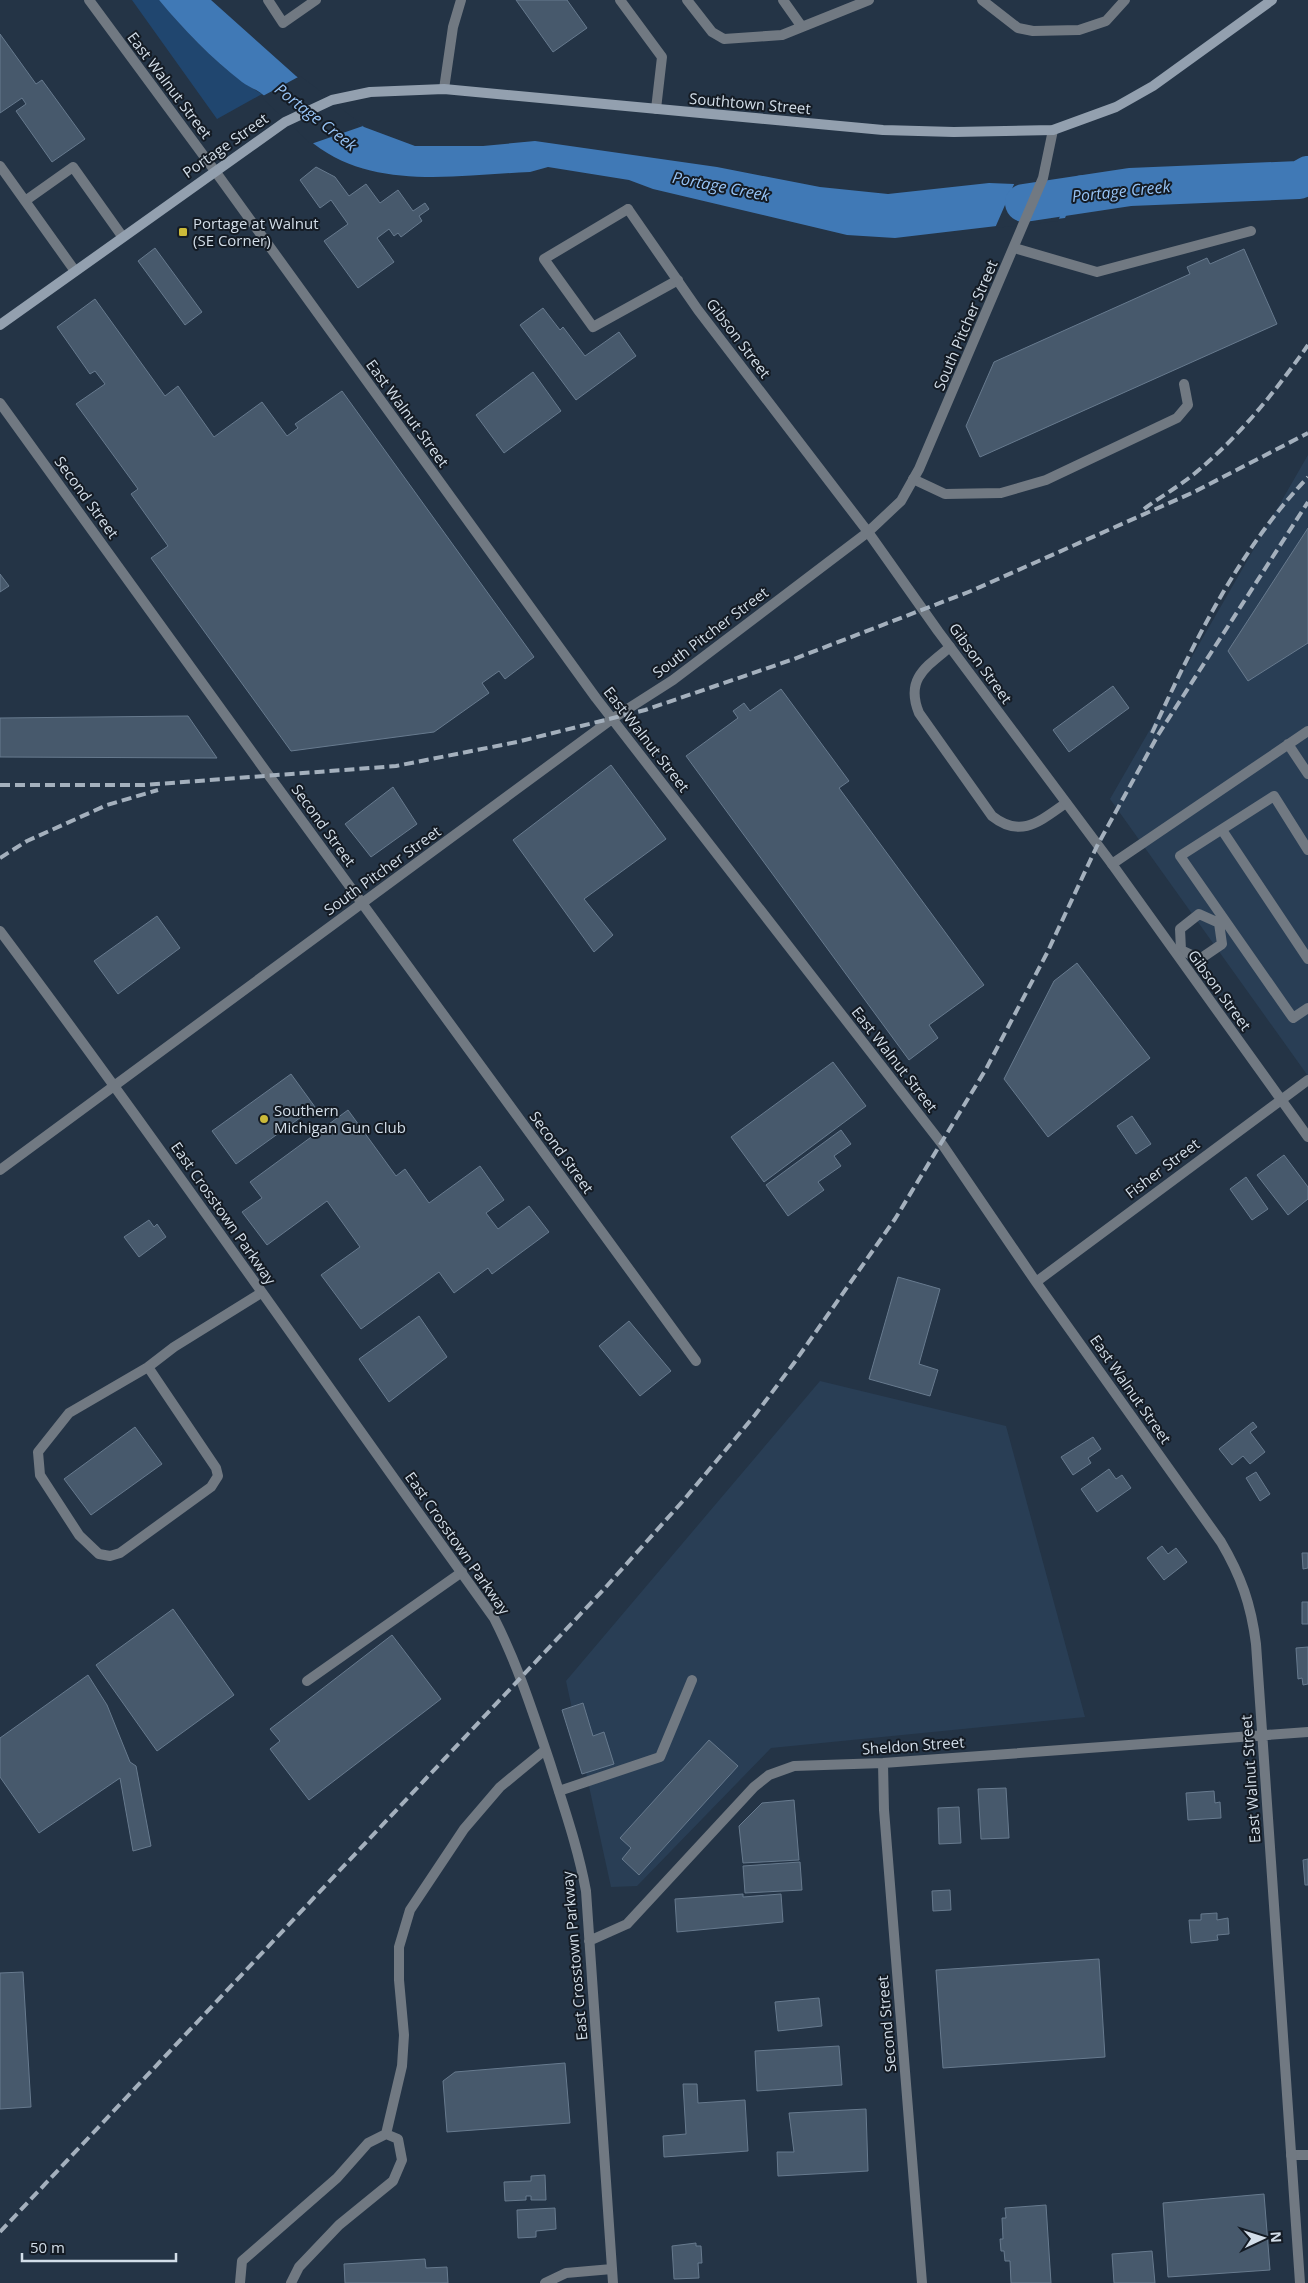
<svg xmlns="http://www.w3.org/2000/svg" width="1308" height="2283" font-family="'Open Sans',sans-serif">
<rect width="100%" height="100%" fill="#243446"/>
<path fill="#293e55" d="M 1308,455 L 1308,1076 L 1110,799 Z
M 820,1381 L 1006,1426 L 1085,1717 L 771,1748 L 637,1886 L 611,1887 L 566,1681 Z"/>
<path fill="#20466f" d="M 132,0 L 159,0 C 189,35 222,71 262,94 L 217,119 Z"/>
<path fill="#4079b6" d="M 159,0 L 211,0 L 296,76 L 364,127 L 415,146 L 483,146 L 535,141 L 717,167 L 820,187 L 888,194 L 989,183 L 1014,184 L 1084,175 L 1065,218 L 895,238 L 847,235 L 653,189 L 629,180 L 548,167 L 530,172 C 458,175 375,191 314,144 C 295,129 281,108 262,94 C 256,89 248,87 242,82 C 211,58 184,30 159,0 Z"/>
<path fill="#243446" d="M 300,76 L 315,87 L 363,126 L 311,144 L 261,97 Z
M 1078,174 L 1058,221 L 995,228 L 1015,182 Z"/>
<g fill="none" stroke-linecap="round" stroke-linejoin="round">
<path stroke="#4079b6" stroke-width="38" d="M 1024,203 L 1130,187 L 1299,180 L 1308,175"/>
</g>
<path fill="#47596c" stroke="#677a8e" d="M 516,0 L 567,0 L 587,28 L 553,52 Z
M 0,34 L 36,84 L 42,80 L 85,139 L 52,162 L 16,111 L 26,104 L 22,98 L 0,113 Z
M 316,167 L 335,177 L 349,196 L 366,184 L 380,203 L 398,190 L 413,211 L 425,203 L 429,209 L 419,216 L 422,221 L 401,237 L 398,233 L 394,236 L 389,229 L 377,238 L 394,262 L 358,288 L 324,241 L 348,224 L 331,200 L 320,208 L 300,180 Z
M 155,248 L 202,312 L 185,325 L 138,261 Z
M 1244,249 L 1277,324 L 980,457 L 966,426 L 994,362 L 1190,274 L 1187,267 L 1207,258 L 1210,264 Z
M 95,299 L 165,396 L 178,386 L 214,437 L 262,402 L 287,436 L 298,428 L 295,424 L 342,391 L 534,657 L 505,679 L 499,671 L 482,683 L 489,693 L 434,732 L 291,751 L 151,558 L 168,546 L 131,494 L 138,489 L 76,404 L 105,384 L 95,371 L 90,374 L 57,327 Z
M 543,308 L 560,330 L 563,327 L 585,356 L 619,332 L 636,356 L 576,400 L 520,325 Z
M 533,372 L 561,411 L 504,453 L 476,415 Z
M 1308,528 L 1308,643 L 1248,681 L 1228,651 Z
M 0,574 L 9,586 L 0,592 Z
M 1113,686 L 1129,708 L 1069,752 L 1053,730 Z
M 781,689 L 849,781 L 839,788 L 984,985 L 929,1025 L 938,1038 L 909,1060 L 686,756 L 738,718 L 733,711 L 744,703 L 750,711 Z
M 188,716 L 217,758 L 0,757 L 0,718 Z
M 611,765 L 666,839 L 584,899 L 613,935 L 594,952 L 513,840 Z
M 393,787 L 417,824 L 371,857 L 345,824 Z
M 157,916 L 180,948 L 118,994 L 94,961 Z
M 1077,963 L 1150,1058 L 1048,1137 L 1004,1079 L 1054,981 Z
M 833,1062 L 866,1106 L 764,1182 L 731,1137 Z
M 291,1074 L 315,1107 L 236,1164 L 212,1131 Z
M 348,1110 L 396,1176 L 405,1169 L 429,1203 L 480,1166 L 504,1200 L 486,1213 L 498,1229 L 529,1206 L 549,1232 L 492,1274 L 488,1268 L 454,1293 L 439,1272 L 361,1329 L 321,1275 L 360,1247 L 327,1201 L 267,1245 L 242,1212 L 262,1198 L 250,1182 Z
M 1132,1116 L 1151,1144 L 1136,1154 L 1117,1126 Z
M 841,1130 L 851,1144 L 834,1156 L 841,1166 L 818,1182 L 824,1190 L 788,1216 L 766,1185 Z
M 1284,1155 L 1308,1187 L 1308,1199 L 1288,1215 L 1257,1175 Z
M 1246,1177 L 1268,1209 L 1252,1220 L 1230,1189 Z
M 149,1220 L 154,1227 L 157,1224 L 166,1237 L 139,1257 L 124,1237 Z
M 898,1277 L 940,1289 L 919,1364 L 938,1370 L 930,1396 L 869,1379 Z
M 419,1316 L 447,1357 L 389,1402 L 359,1359 Z
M 629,1321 L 671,1371 L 640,1396 L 599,1346 Z
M 1253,1422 L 1257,1427 L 1250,1432 L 1265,1452 L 1250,1464 L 1243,1456 L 1232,1465 L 1219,1449 Z
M 135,1427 L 162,1464 L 91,1515 L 64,1479 Z
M 1093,1437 L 1101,1449 L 1088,1458 L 1091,1463 L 1073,1475 L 1061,1457 Z
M 1109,1469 L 1116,1479 L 1122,1475 L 1131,1488 L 1097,1512 L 1081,1489 Z
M 1256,1472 L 1270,1494 L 1260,1501 L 1246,1478 Z
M 1162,1546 L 1168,1554 L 1176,1548 L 1187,1562 L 1164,1580 L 1147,1558 Z
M 1302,1553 L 1308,1553 L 1308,1568 L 1303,1569 Z
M 1302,1602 L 1308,1602 L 1308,1624 L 1302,1624 Z
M 173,1609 L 234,1695 L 157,1751 L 96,1665 Z
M 392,1635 L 441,1699 L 309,1800 L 270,1749 L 280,1741 L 270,1729 Z
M 1308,1647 L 1308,1684 L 1303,1685 L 1302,1678 L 1298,1679 L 1296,1648 Z
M 88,1675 L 107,1705 L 130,1762 L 136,1766 L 151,1846 L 133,1851 L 120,1778 L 39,1833 L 0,1777 L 0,1738 Z
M 583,1703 L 593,1736 L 604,1732 L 614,1764 L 582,1774 L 562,1710 Z
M 709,1740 L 738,1766 L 639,1875 L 622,1859 L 631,1848 L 620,1838 Z
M 1006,1788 L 1009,1838 L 981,1839 L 978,1789 Z
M 1214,1791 L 1215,1803 L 1220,1802 L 1221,1818 L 1188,1820 L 1186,1793 Z
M 794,1800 L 799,1860 L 743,1863 L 739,1826 L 762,1803 Z
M 959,1807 L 961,1843 L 939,1844 L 938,1808 Z
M 1308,1859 L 1308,1885 L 1305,1885 L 1303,1860 Z
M 800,1862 L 802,1890 L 745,1893 L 743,1866 Z
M 950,1890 L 951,1910 L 933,1911 L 932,1891 Z
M 743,1894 L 743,1897 L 781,1894 L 783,1922 L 677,1932 L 675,1899 Z
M 1217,1913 L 1217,1920 L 1228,1918 L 1229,1934 L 1217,1935 L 1218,1940 L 1191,1943 L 1189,1920 L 1201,1920 L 1201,1914 Z
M 1099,1959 L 1105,2057 L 943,2068 L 936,1970 Z
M 23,1972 L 31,2107 L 0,2109 L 0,1973 Z
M 819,1998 L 822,2026 L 778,2031 L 775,2002 Z
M 839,2046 L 842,2085 L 757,2091 L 755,2051 Z
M 565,2063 L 570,2123 L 447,2132 L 443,2081 L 455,2072 Z
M 683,2084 L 697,2084 L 698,2103 L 745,2100 L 748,2151 L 664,2157 L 663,2136 L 686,2134 Z
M 866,2109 L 868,2171 L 778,2176 L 777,2152 L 794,2152 L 789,2113 Z
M 545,2175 L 546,2200 L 531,2200 L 531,2196 L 526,2196 L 526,2200 L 505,2201 L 504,2182 L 531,2181 L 531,2176 Z
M 1264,2194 L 1270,2270 L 1168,2277 L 1163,2203 Z
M 1046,2205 L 1051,2283 L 1011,2283 L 1010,2261 L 1005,2261 L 1004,2251 L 1001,2251 L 1000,2239 L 1003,2239 L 1002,2218 L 1006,2218 L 1005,2208 Z
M 555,2208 L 556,2229 L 536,2231 L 536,2237 L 518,2238 L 517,2210 Z
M 696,2243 L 696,2246 L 701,2246 L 702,2263 L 698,2263 L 699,2278 L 674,2279 L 672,2246 Z
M 1152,2251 L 1155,2283 L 1114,2283 L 1112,2254 Z
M 425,2259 L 426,2268 L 447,2267 L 448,2283 L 345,2283 L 344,2264 Z"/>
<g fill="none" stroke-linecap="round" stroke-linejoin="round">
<path stroke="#717982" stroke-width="10" d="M 268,0 L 283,23 L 316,0
M 620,0 L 662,57 L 656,109
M 687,0 L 712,32 L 724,39 L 782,35 L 869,0
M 783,0 L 802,27
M 982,0 L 1018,28 L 1033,31 L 1079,30 L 1106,21 L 1125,0
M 0,166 L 75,271
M 25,201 L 73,167 L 122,236
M 628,209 L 544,259 L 593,327 L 678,280
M 1014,248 L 1097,272 L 1251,231
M 913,479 L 945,494 L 1001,493 L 1046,480 L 1177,418 L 1188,405 L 1184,384
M 950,647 C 926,667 905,679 919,713 L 992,816 C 1021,839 1040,821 1066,803
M 1288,744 L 1308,774
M 1222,830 L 1308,959
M 1308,850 L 1274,796 L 1180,856 L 1293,1018 L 1308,1008
M 1112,864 L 1308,731
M 1181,950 L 1200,959 L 1222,944 L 1219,923
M 1181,950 L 1180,929 L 1199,914 L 1219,923
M 148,1367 L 69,1413 L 38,1452 L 40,1475 L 79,1535 L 99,1554 L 110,1556 L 120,1553 L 211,1487 L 218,1476 L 216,1468 L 148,1367 L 174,1347 L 261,1293
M 307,1681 L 462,1572
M 559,1791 L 660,1757 L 692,1680
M 1291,2155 L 1308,2155"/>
<path stroke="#717982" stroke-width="10" d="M 89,0 L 215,171 L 596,698 L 942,1144 L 1036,1282 L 1221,1542 C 1241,1576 1251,1604 1256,1644 L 1300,2283
M 628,209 L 698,310 L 868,532 L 938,631 L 1112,864 L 1308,1137
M 0,403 L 270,777 L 696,1361
M 0,931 C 169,1157 329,1389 494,1618 C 518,1665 533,1713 550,1763 C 563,1805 578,1847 586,1891 L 613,2283
M 0,1170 L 612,719 L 673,680 L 868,532 L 901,501 L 919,469 L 1043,178 L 1053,130
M 1036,1282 L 1308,1080
M 883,1763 L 884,1810 L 922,2283
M 589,1941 L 627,1924 L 754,1787 L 769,1775 L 794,1766 L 883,1763 L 1308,1732
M 386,2134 L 402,2066 L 404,2035 L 399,1980 L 399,1947 L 410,1910 L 464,1829 L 500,1787 L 545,1750
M 240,2283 L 242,2261 L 337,2178 L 368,2143 L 386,2134 L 398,2139 L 402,2160 L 393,2181 L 339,2225 L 299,2267 L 291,2283
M 545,2283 L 566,2273 L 612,2269"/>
<path stroke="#717982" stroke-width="10" d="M 444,89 L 453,27 L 461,0"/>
<path stroke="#93a0af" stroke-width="10" d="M 0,325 L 285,122 L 332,100 L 370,92 L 444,89 L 883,130 L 954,132 L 1053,130 L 1116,107 L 1153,86 L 1272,0"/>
<path stroke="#a4b0bd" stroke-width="4" stroke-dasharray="10 5" stroke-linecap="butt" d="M 1144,509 C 1160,497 1178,487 1194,474 C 1238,438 1276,391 1308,345
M 1152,733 C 1194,642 1238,551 1308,477
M 0,785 L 144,785 L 396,766 L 517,742 L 645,710 L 794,659 L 971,591 L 1194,492 L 1308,433
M 0,858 L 27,841 L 107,805 L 158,790
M 0,2232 L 605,1588 L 682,1502 L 755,1415 L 794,1363 L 895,1219 L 986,1069 L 1047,953 L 1097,846 L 1158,735 L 1308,502"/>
</g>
<g fill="#cbba39" stroke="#141b24" stroke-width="2">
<rect x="178" y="227" width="10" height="10" rx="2.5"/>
<circle cx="264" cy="1119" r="5"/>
</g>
<g text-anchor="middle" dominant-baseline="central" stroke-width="4" stroke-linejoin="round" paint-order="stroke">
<g font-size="15" fill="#d3dee9" stroke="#141b24">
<text transform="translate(170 85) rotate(53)">East Walnut Street</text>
<text transform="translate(750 103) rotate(5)">Southtown Street</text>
<text transform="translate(225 145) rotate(-35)">Portage Street</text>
<text transform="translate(965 325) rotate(-67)">South Pitcher Street</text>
<text transform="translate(739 338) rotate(53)">Gibson Street</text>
<text transform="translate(408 413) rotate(54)">East Walnut Street</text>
<text transform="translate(87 497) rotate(54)">Second Street</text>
<text transform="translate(710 632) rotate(-37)">South Pitcher Street</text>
<text transform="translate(981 663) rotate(54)">Gibson Street</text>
<text transform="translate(647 739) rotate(52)">East Walnut Street</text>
<text transform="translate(324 825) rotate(54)">Second Street</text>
<text transform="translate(382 870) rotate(-36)">South Pitcher Street</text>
<text transform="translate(1220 990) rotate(54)">Gibson Street</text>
<text transform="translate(895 1059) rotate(52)">East Walnut Street</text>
<text transform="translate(562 1152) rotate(54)">Second Street</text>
<text transform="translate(1162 1168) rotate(-37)">Fisher Street</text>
<text transform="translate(224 1213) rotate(55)">East Crosstown Parkway</text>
<text transform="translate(1131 1389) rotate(55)">East Walnut Street</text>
<text transform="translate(458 1543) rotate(55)">East Crosstown Parkway</text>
<text transform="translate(913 1745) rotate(-4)">Sheldon Street</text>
<text transform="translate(1250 1779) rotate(-94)">East Walnut Street</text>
<text transform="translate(574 1956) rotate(-95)">East Crosstown Parkway</text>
<text transform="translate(886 2024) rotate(-95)">Second Street</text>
</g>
<g font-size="15" fill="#d3dee9" stroke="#141b24" text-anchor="start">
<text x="193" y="223">Portage at Walnut<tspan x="193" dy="17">(SE Corner)</tspan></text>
<text x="274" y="1110">Southern<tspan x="274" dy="17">Michigan Gun Club</tspan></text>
</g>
<g font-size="16" font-style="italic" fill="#97c4f6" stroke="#141b24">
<text transform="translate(316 117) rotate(38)">Portage Creek</text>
<text transform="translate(721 186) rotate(11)">Portage Creek</text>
<text transform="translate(1121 191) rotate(-6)">Portage Creek</text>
</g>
</g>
<g transform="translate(1263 2238) rotate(86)" stroke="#141b24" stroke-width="4" paint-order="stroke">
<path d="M0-4L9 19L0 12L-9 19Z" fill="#d3dee9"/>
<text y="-8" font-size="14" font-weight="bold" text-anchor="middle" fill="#d3dee9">N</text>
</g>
<path d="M22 2253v8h154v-8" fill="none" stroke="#d3dee9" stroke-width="2.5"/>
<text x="30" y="2253" font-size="15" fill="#d3dee9" stroke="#141b24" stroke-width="4" paint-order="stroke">50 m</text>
</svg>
